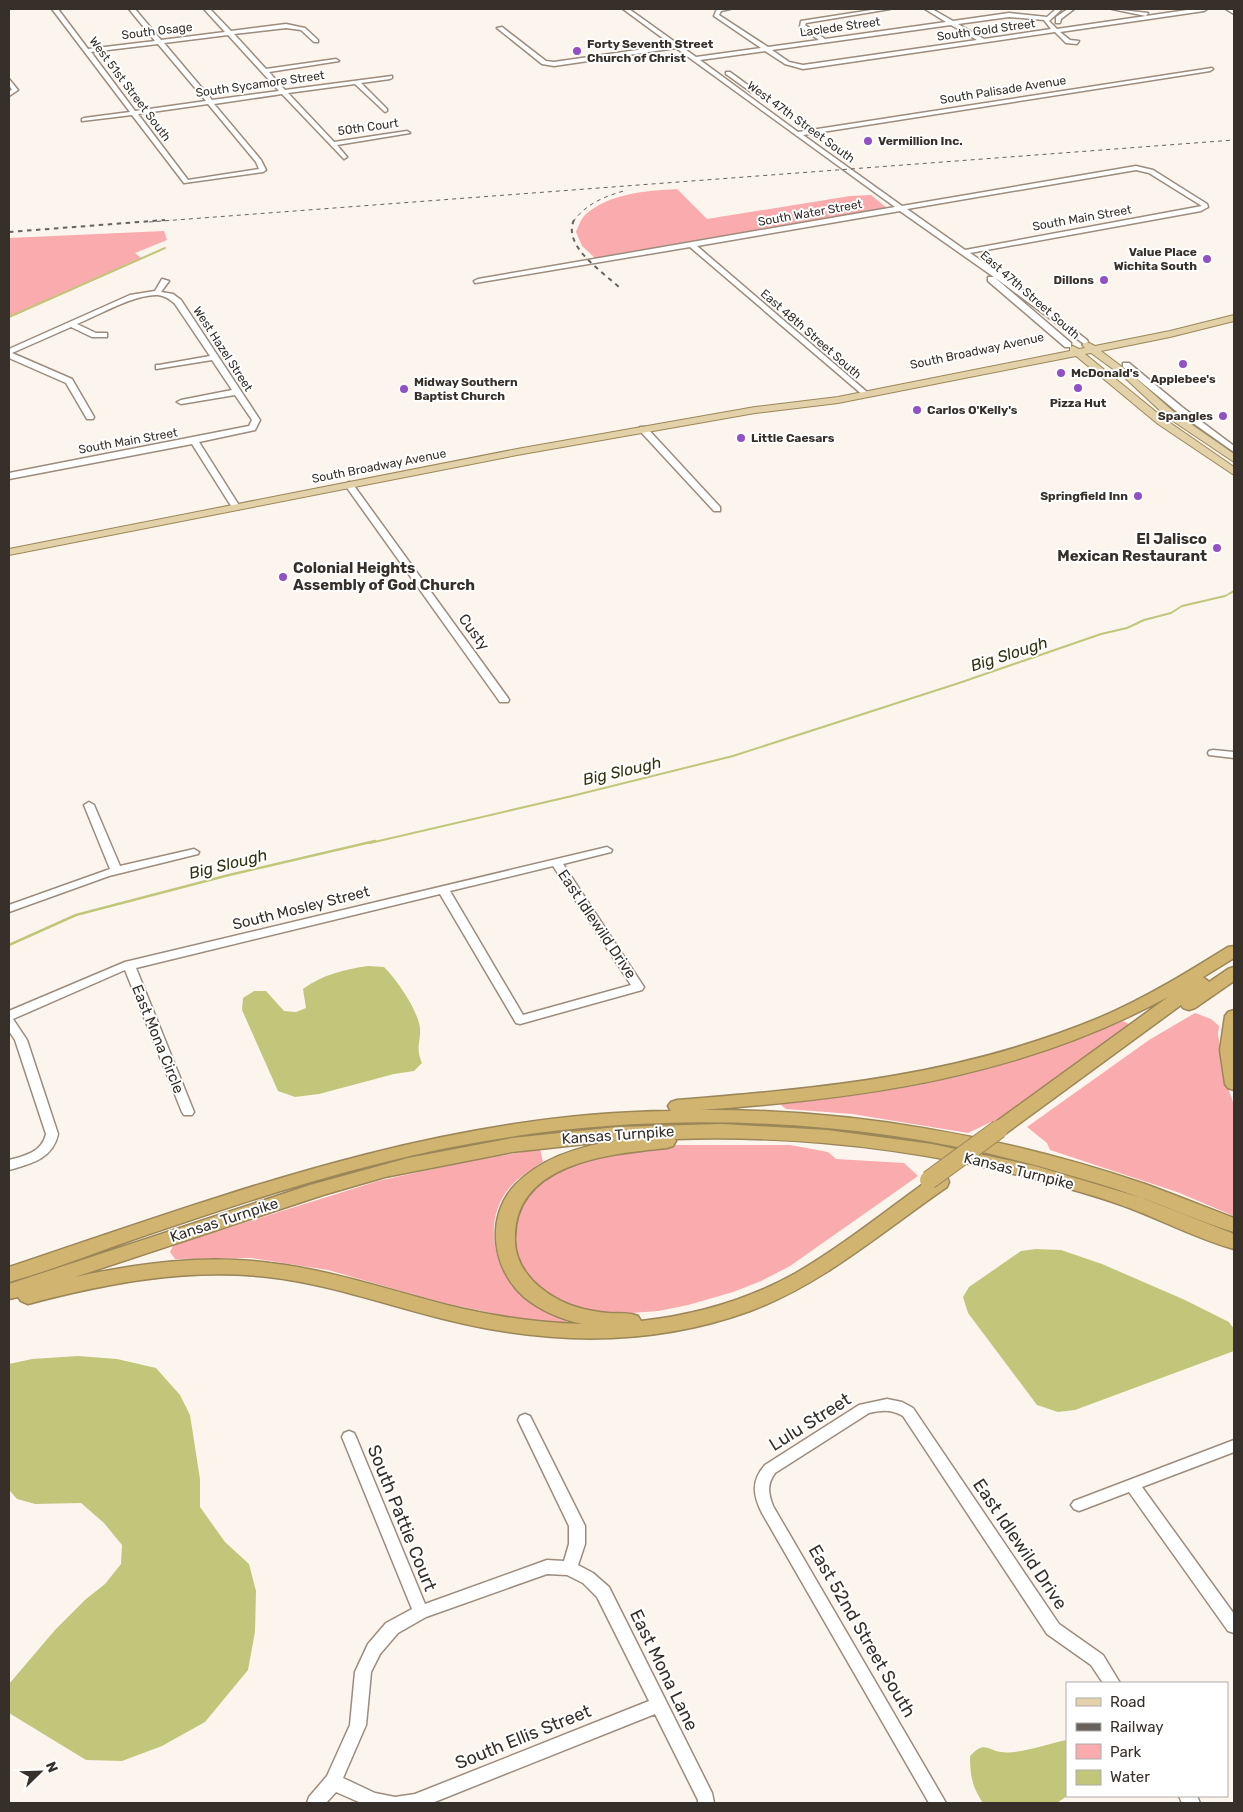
<svg xmlns="http://www.w3.org/2000/svg" width="1243" height="1812" font-family="Rubik,sans-serif">
<rect width="100%" height="100%" fill="#fcf5ee"/>
<path fill="#f9abad" d="M 677,189 L 707,219 L 850,196 L 871,195 L 887,208 L 595,258 L 582,246 L 576,232 C 578,227 581,219 585,215 C 610,193 645,191 677,189 Z
M 164,231 L 167,240 L 135,253 L 142,259 L 9,318 L 9,238 Z
M 1195,1013 L 1211,1019 L 1219,1026 L 1218,1035 L 1226,1082 L 1234,1105 L 1234,1216 L 1177,1192 L 1050,1150 L 1047,1143 L 1027,1127 L 1149,1040 Z
M 1123,1021 L 1131,1025 L 998,1122 L 991,1122 L 968,1133 L 852,1114 L 786,1109 L 780,1104 C 851,1097 922,1087 991,1068 C 1036,1055 1080,1037 1123,1021 Z
M 670,1145 L 790,1145 L 828,1152 L 836,1159 L 904,1163 L 918,1176 L 790,1266 L 761,1281 L 733,1292 L 688,1305 L 658,1311 L 619,1314 L 595,1313 L 573,1307 L 550,1296 L 533,1281 L 522,1268 L 515,1251 L 512,1233 L 519,1207 L 537,1182 L 577,1161 Z
M 540,1149 L 543,1162 C 527,1172 512,1181 503,1197 C 485,1227 495,1270 519,1293 C 531,1305 550,1315 566,1320 L 567,1323 L 556,1324 L 520,1319 L 440,1302 L 328,1270 L 251,1258 L 175,1259 L 170,1252 L 173,1246 L 186,1241 L 378,1181 L 464,1162 Z"/>
<path fill="#c2c67b" d="M 368,966 L 384,967 C 397,980 418,1010 420,1028 C 421,1044 415,1046 422,1063 L 414,1071 L 394,1074 L 319,1094 L 295,1097 L 278,1091 L 242,1010 L 243,998 L 254,991 L 266,991 L 284,1011 L 296,1012 L 306,1008 L 303,989 C 322,975 345,969 368,966 Z
M 1036,1249 L 1061,1250 L 1102,1264 L 1185,1300 L 1229,1322 L 1234,1329 L 1234,1351 L 1075,1410 L 1058,1412 L 1037,1405 L 968,1313 L 963,1297 L 969,1287 L 1021,1251 Z
M 78,1356 L 117,1359 L 156,1368 L 180,1395 L 190,1415 L 200,1479 L 200,1507 L 225,1542 L 249,1564 L 256,1591 L 255,1632 L 248,1670 L 205,1722 L 162,1746 L 122,1761 L 86,1760 L 9,1713 L 9,1684 L 55,1630 L 86,1599 L 105,1584 L 121,1564 L 122,1545 L 104,1523 L 81,1503 L 35,1504 L 17,1499 L 9,1490 L 9,1364 L 32,1359 Z
M 1067,1740 L 1067,1796 L 1057,1803 L 983,1803 C 972,1787 970,1775 970,1756 C 984,1741 986,1749 1001,1752 C 1018,1755 1049,1743 1067,1740 Z"/>
<g fill="none" stroke-linecap="round" stroke-linejoin="round">
<path stroke="#c2c67b" stroke-width="2" d="M 9,317 L 165,248
M 370,843 L 572,796 L 733,756 L 959,683 L 1101,634 L 1127,628 L 1144,620 L 1171,613 L 1182,606 L 1225,596 L 1234,591"/>
<path stroke="#c2c67b" stroke-width="2.5" d="M 9,945 L 76,915 L 229,875 L 375,841"/>
<g stroke="#9c8c7d" stroke-width="3">
<path id="minor" d="M 52,9 L 58,9 L 88,49 L 155,41 L 129,9 L 135,9 L 161,40 L 225,32 L 204,9 L 210,9 L 231,31 L 286,24 L 305,28 L 318,40 L 318,42 L 314,42 L 301,30 L 286,28 L 234,34 L 266,69 L 336,59 L 339,61 L 269,72 L 285,90 L 392,76 L 392,78 L 390,79 L 361,83 L 387,109 L 387,111 L 385,112 L 355,84 L 288,93 L 334,142 L 407,131 L 410,133 L 337,145 L 347,157 L 344,159 L 282,94 L 214,104 L 261,160 L 266,170 L 263,172 L 184,183 L 132,115 L 82,121 L 82,119 L 84,118 L 130,112 ZM 228,35 L 279,91 L 212,100 L 164,43 ZM 158,44 L 206,101 L 135,111 L 91,52 ZM 208,104 L 256,162 L 259,169 L 188,180 L 138,114 Z
M 623,9 L 629,9 L 696,57 L 761,48 L 714,16 L 717,9 L 730,9 L 721,11 L 719,15 L 768,47 L 819,40 L 800,27 L 801,21 L 878,9 L 890,9 L 806,23 L 805,25 L 825,39 L 946,22 L 925,9 L 932,9 L 953,21 L 1009,13 L 1047,17 L 1056,9 L 1062,9 L 1049,21 L 1057,29 L 1146,16 L 1112,9 L 1148,13 L 1146,16 L 1194,9 L 1207,9 L 1204,11 L 1060,32 L 1070,40 L 1079,41 L 1077,44 L 1066,43 L 1055,32 L 803,69 L 785,64 L 765,51 L 700,60 L 798,132 L 1212,68 L 1213,69 L 1210,71 L 803,135 L 902,206 L 1136,166 L 1153,170 L 1207,204 L 1208,207 L 1201,211 L 970,253 L 1007,278 L 1087,340 L 1088,342 L 1084,344 L 1001,282 L 900,211 L 697,246 L 867,392 L 867,396 L 864,396 L 690,247 L 475,283 L 474,281 L 478,279 L 895,207 L 676,48 L 554,66 L 542,64 L 497,28 L 502,27 L 546,61 L 554,62 L 672,45 ZM 1009,17 L 1044,20 L 1051,29 L 984,39 L 958,24 ZM 951,25 L 977,40 L 803,65 L 789,62 L 772,50 ZM 1136,170 L 1149,173 L 1202,206 L 965,250 L 907,209 Z
M 1068,9 L 1074,9 L 1061,19 L 1060,23 L 1056,23 L 1056,17 Z
M 1226,9 L 1233,9 L 1234,14 Z
M 726,72 L 730,72 L 756,91 L 751,92 L 726,74 Z
M 9,79 L 18,90 L 9,96 L 9,91 L 12,90 L 9,85 Z
M 988,277 L 994,277 L 1071,343 L 1071,347 L 1065,347 L 988,281 Z
M 162,279 L 169,281 L 161,292 L 173,294 L 181,300 L 260,420 L 255,430 L 199,442 L 240,507 L 239,509 L 233,509 L 192,444 L 9,479 L 9,473 L 249,426 L 252,420 L 235,395 L 181,404 L 177,402 L 181,400 L 232,390 L 212,360 L 156,369 L 156,365 L 159,365 L 210,356 L 175,304 C 170,299 165,296 158,295 C 134,294 99,315 77,324 L 96,333 L 107,333 L 107,337 L 92,337 L 71,327 L 12,353 L 72,379 L 94,417 L 93,419 L 87,419 L 66,383 L 9,358 L 9,349 L 130,295 L 155,291 Z
M 1123,363 L 1129,363 L 1182,407 L 1234,446 L 1234,452 L 1176,411 L 1123,367 Z
M 640,427 L 646,427 L 720,507 L 720,511 L 714,511 L 640,431 Z
M 349,482 L 352,483 L 508,698 L 509,700 L 508,702 L 500,702 L 345,485 Z
M 1213,750 L 1234,752 L 1234,758 L 1209,755 L 1208,753 L 1209,751 Z
M 89,802 L 94,805 L 120,866 L 194,849 L 199,852 L 198,854 L 109,876 L 9,912 L 9,905 L 110,869 L 84,805 Z
M 607,847 L 612,850 L 611,852 L 563,864 L 642,984 L 644,987 L 642,990 L 520,1024 L 516,1023 L 440,894 L 136,968 L 194,1112 L 192,1115 L 184,1115 L 182,1112 L 125,970 L 13,1019 L 27,1040 L 58,1134 C 53,1159 30,1164 9,1170 L 9,1160 C 25,1156 42,1152 46,1134 L 15,1040 L 9,1031 L 9,1011 L 125,962 ZM 553,866 L 631,985 L 523,1015 L 450,891 Z
M 887,1399 L 902,1402 L 913,1408 L 1059,1624 L 1103,1655 L 1120,1683 L 1103,1683 L 1091,1665 L 1047,1634 L 903,1416 C 891,1409 882,1410 869,1413 L 775,1473 C 767,1484 768,1493 773,1506 L 946,1803 L 929,1803 L 762,1513 C 753,1495 751,1481 765,1465 L 859,1405 Z
M 525,1414 L 530,1416 L 585,1526 L 585,1544 L 578,1565 L 593,1573 L 609,1587 L 712,1793 L 714,1803 L 698,1803 L 698,1800 L 655,1714 L 432,1803 L 361,1803 L 336,1792 L 326,1803 L 307,1803 L 309,1797 L 327,1776 L 350,1725 L 355,1672 L 368,1644 L 386,1623 L 412,1609 L 342,1437 L 344,1433 L 349,1431 L 354,1433 L 356,1437 L 425,1604 L 547,1560 L 564,1561 L 569,1544 L 569,1526 L 518,1420 L 520,1416 ZM 547,1574 L 567,1575 L 583,1583 L 597,1597 L 649,1701 L 415,1794 L 395,1797 L 375,1793 L 343,1778 L 366,1725 L 371,1672 L 380,1654 L 398,1633 L 426,1617 Z
M 1234,1440 L 1234,1452 L 1142,1487 L 1234,1614 L 1234,1633 L 1228,1631 L 1129,1492 L 1079,1511 L 1074,1509 L 1071,1505 L 1074,1501 Z
M 1179,1796 L 1197,1796 L 1200,1803 L 1182,1803 Z"/>
</g>
<g stroke="#9b8658" stroke-width="2">
<path id="major" d="M 1234,315 L 1234,321 L 1170,337 L 1101,351 L 1130,373 L 1175,413 L 1234,454 L 1234,462 L 1167,417 L 1124,377 L 1091,353 L 1085,354 L 1166,420 L 1234,467 L 1234,475 L 1158,424 L 1076,356 L 838,403 L 755,413 L 517,455 L 9,555 L 9,549 L 517,449 L 755,407 L 838,397 L 1070,351 L 1070,347 L 1073,346 L 1079,349 L 1085,348 L 1082,345 L 1087,342 L 1095,346 L 1170,331 Z"/>
</g>
<g stroke="#9b8658" stroke-width="3">
<path id="highway" d="M 1234,946 L 1234,958 L 1203,977 L 1209,982 L 1228,969 L 1234,967 L 1234,981 L 1195,1008 L 1189,1010 L 1183,1008 L 1181,1005 L 1005,1134 L 999,1135 L 993,1134 L 990,1129 L 993,1124 L 1168,997 C 1020,1077 866,1098 701,1110 C 851,1109 1004,1136 1145,1184 C 1175,1195 1205,1207 1234,1218 L 1234,1232 C 1200,1222 1167,1206 1133,1195 C 1103,1184 1072,1176 1042,1167 C 827,1108 593,1108 377,1164 C 293,1185 211,1213 129,1241 C 89,1255 49,1271 9,1282 L 9,1267 C 224,1195 441,1113 671,1111 L 668,1106 L 671,1102 L 677,1100 C 825,1088 959,1076 1099,1018 C 1144,999 1186,973 1228,947 Z
M 1234,1010 L 1234,1090 L 1228,1088 L 1225,1084 L 1220,1050 L 1225,1016 L 1228,1012 Z
M 722,1124 L 827,1130 L 932,1144 L 1035,1166 L 1142,1198 L 1234,1234 L 1234,1249 C 1200,1240 1166,1222 1132,1209 C 1101,1197 1067,1188 1034,1179 C 918,1149 795,1135 675,1139 L 676,1141 L 673,1146 L 667,1148 C 610,1154 513,1162 515,1240 C 515,1265 533,1285 554,1297 C 570,1307 589,1311 608,1313 C 618,1314 628,1312 638,1316 L 641,1321 C 695,1315 748,1300 796,1273 C 844,1245 888,1209 933,1177 L 940,1175 L 947,1177 L 949,1182 L 947,1187 C 883,1231 823,1284 750,1311 C 651,1347 549,1345 448,1320 C 389,1306 330,1284 268,1277 C 186,1268 107,1283 28,1304 L 21,1301 L 18,1297 L 9,1299 L 9,1284 L 310,1185 L 408,1158 L 512,1138 L 617,1127 ZM 622,1140 C 584,1145 543,1156 515,1185 C 485,1217 492,1269 524,1297 C 541,1311 561,1319 582,1324 C 536,1323 492,1316 447,1305 C 389,1290 331,1270 270,1263 C 205,1254 139,1263 75,1277 L 323,1195 L 385,1177 L 512,1152 Z"/>
</g>
<use href="#minor" fill="#fff" fill-rule="evenodd"/>
<use href="#major" fill="#e3d2a9" fill-rule="evenodd"/>
<use href="#highway" fill="#d1b470" fill-rule="evenodd"/>
<path stroke="#69625c" stroke-width="1" stroke-dasharray="4 4" stroke-linecap="butt" d="M 149,222 L 1234,140
M 573,222 C 586,203 606,196 627,190"/>
<path stroke="#69625c" stroke-width="2" stroke-dasharray="4.5 4.5" stroke-linecap="butt" d="M 574,220 C 562,246 603,272 620,288
M 9,232 L 165,220"/>
<g stroke="#9b8658" stroke-width="20" stroke-linecap="butt">
<path id="highway-bridge" d="M 929,1180 L 999,1129"/>
</g>
<use href="#highway-bridge" stroke="#d1b470" stroke-width="18"/>
</g>
<g fill="#9150c5" stroke="#fff" stroke-width="2">
<circle cx="577" cy="51" r="5"/>
<circle cx="868" cy="141" r="5"/>
<circle cx="1207" cy="259" r="5"/>
<circle cx="1104" cy="280" r="5"/>
<circle cx="1183" cy="364" r="5"/>
<circle cx="1061" cy="373" r="5"/>
<circle cx="1078" cy="388" r="5"/>
<circle cx="404" cy="389" r="5"/>
<circle cx="917" cy="410" r="5"/>
<circle cx="1223" cy="416" r="5"/>
<circle cx="741" cy="438" r="5"/>
<circle cx="1138" cy="496" r="5"/>
<circle cx="1217" cy="548" r="5"/>
<circle cx="283" cy="577" r="5"/>
</g>
<g text-anchor="middle" dominant-baseline="central" stroke-width="4" stroke-linejoin="round" paint-order="stroke">
<g font-size="12" fill="#37302a" stroke="#fff">
<text transform="translate(840 27) rotate(-8)">Laclede Street</text>
<text transform="translate(986 30) rotate(-8)">South Gold Street</text>
<text transform="translate(157 31) rotate(-7)">South Osage</text>
<text transform="translate(260 84) rotate(-8)">South Sycamore Street</text>
<text transform="translate(130 89) rotate(53)">West 51st Street South</text>
<text transform="translate(1003 90) rotate(-9)">South Palisade Avenue</text>
<text transform="translate(801 122) rotate(36)">West 47th Street South</text>
<text transform="translate(368 127) rotate(-8)">50th Court</text>
<text transform="translate(810 213) rotate(-10)">South Water Street</text>
<text transform="translate(1082 218) rotate(-10)">South Main Street</text>
<text transform="translate(1030 295) rotate(41)">East 47th Street South</text>
<text transform="translate(811 334) rotate(41)">East 48th Street South</text>
<text transform="translate(223 349) rotate(57)">West Hazel Street</text>
<text transform="translate(977 351) rotate(-12)">South Broadway Avenue</text>
<text transform="translate(128 441) rotate(-10)">South Main Street</text>
<text transform="translate(379 466) rotate(-11)">South Broadway Avenue</text>
</g>
<g font-size="12" font-weight="bold" fill="#37302a" stroke="#fff" text-anchor="start">
<text x="587" y="44">Forty Seventh Street<tspan x="587" dy="14">Church of Christ</tspan></text>
<text x="878" y="141">Vermillion Inc.</text>
<text x="1197" y="252" text-anchor="end">Value Place<tspan x="1197" dy="14">Wichita South</tspan></text>
<text x="1094" y="280" text-anchor="end">Dillons</text>
<text x="1071" y="373">McDonald's</text>
<text x="1183" y="379" text-anchor="middle">Applebee's</text>
<text x="414" y="382">Midway Southern<tspan x="414" dy="14">Baptist Church</tspan></text>
<text x="1078" y="403" text-anchor="middle">Pizza Hut</text>
<text x="927" y="410">Carlos O'Kelly's</text>
<text x="1213" y="416" text-anchor="end">Spangles</text>
<text x="751" y="438">Little Caesars</text>
<text x="1128" y="496" text-anchor="end">Springfield Inn</text>
</g>
<g font-size="15" font-weight="bold" fill="#37302a" stroke="#fff" text-anchor="end">
<text x="1207" y="539">El Jalisco<tspan x="1207" dy="17">Mexican Restaurant</tspan></text>
<text x="293" y="568" text-anchor="start">Colonial Heights<tspan x="293" dy="17">Assembly of God Church</tspan></text>
</g>
<g font-size="15" fill="#37302a" stroke="#fff">
<text transform="translate(474 632) rotate(54)">Custy</text>
<text transform="translate(301 908) rotate(-14)">South Mosley Street</text>
<text transform="translate(597 924) rotate(56)">East Idlewild Drive</text>
<text transform="translate(158 1039) rotate(68)">East Mona Circle</text>
<text transform="translate(618 1135) rotate(-4)">Kansas Turnpike</text>
<text transform="translate(1019 1171) rotate(14)">Kansas Turnpike</text>
<text transform="translate(224 1220) rotate(-18)">Kansas Turnpike</text>
</g>
<g font-size="16" font-style="italic" fill="#323312" stroke="#fff">
<text transform="translate(1009 654) rotate(-18)">Big Slough</text>
<text transform="translate(622 771) rotate(-13)">Big Slough</text>
<text transform="translate(228 864) rotate(-14)">Big Slough</text>
</g>
<g font-size="18" fill="#37302a" stroke="#fff">
<text transform="translate(810 1422) rotate(-32)">Lulu Street</text>
<text transform="translate(402 1518) rotate(68)">South Pattie Court</text>
<text transform="translate(1020 1544) rotate(56)">East Idlewild Drive</text>
<text transform="translate(862 1631) rotate(60)">East 52nd Street South</text>
<text transform="translate(664 1670) rotate(64)">East Mona Lane</text>
<text transform="translate(523 1737) rotate(-22)">South Ellis Street</text>
</g>
</g>
<rect width="1243" height="1812" fill="none" stroke="#37302a" stroke-width="20"/>
<rect x="1066" y="1682" width="162" height="115" fill="#ffffff" stroke="#afacaa"/>
<rect x="1076" y="1698" width="25" height="8" fill="#e3d2a9" stroke="#afacaa"/>
<text x="1110" y="1707" font-size="15" fill="#37302a">Road</text>
<rect x="1076" y="1723" width="25" height="8" fill="#69625c" stroke="#afacaa"/>
<text x="1110" y="1732" font-size="15" fill="#37302a">Railway</text>
<rect x="1076" y="1744" width="25" height="15" fill="#f9abad" stroke="#afacaa"/>
<text x="1110" y="1757" font-size="15" fill="#37302a">Park</text>
<rect x="1076" y="1770" width="25" height="15" fill="#c2c67b" stroke="#afacaa"/>
<text x="1110" y="1782" font-size="15" fill="#37302a">Water</text>
<g transform="translate(40 1772) rotate(67)" stroke="#ffffff" stroke-width="4" paint-order="stroke">
<path d="M0-4L9 19L0 12L-9 19Z" fill="#37302a"/>
<text y="-8" font-size="14" font-weight="bold" text-anchor="middle" fill="#37302a">N</text>
</g>
</svg>
